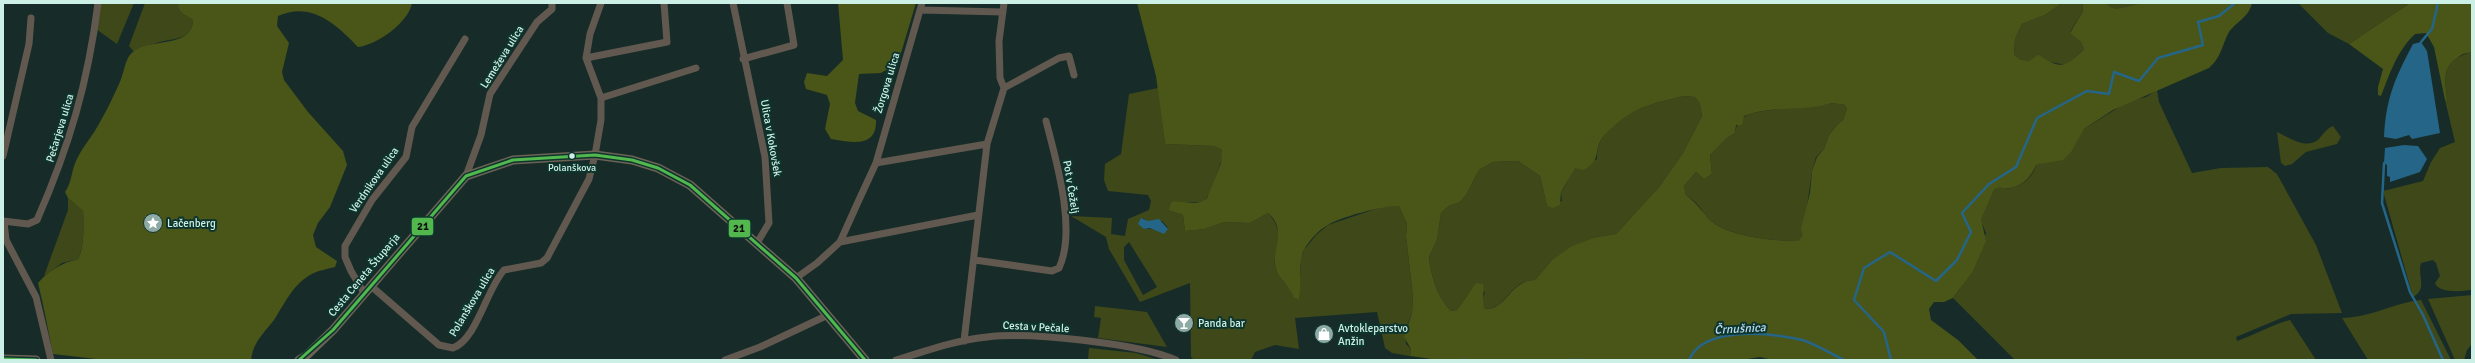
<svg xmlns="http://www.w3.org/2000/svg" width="2475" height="363" font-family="Signika,sans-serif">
<rect width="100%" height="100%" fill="#172c28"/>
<path fill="#3e4818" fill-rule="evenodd" d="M 100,3 L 134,3 L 117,44 L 96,29 Z
M 145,3 L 178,3 C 178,14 185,14 193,20 C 192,38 179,38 164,41 C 153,43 143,48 134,52 L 129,46 Z
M 2062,3 L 2082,3 L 2083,11 L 2070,32 L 2081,42 L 2084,49 L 2067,65 L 2049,62 L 2038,54 L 2029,61 L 2019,59 L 2014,54 L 2015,39 L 2022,24 L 2045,15 Z
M 2106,3 L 2152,3 L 2119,9 L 2109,7 Z
M 2298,3 L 2410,3 L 2349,44 L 2328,33 Z
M 2469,53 L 2472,53 L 2472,290 C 2462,291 2439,294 2435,283 L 2440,276 L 2436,263 L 2433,260 L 2421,263 C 2417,275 2428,289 2413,297 L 2383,191 L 2423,181 L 2431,162 L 2440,148 L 2455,142 L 2445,100 L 2447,100 C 2445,75 2442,61 2469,53 Z
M 1158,88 L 1165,144 L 1214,146 L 1222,150 L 1223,156 L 1210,192 L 1204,202 L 1171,202 L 1168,210 L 1183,215 L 1185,231 L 1205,229 L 1224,222 L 1250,223 L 1268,213 C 1276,220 1282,237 1278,248 C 1276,255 1273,260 1276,269 C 1279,279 1291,290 1299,298 L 1301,259 L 1304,250 L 1316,235 L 1328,225 L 1387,205 L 1399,206 L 1407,224 L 1406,236 L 1413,297 L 1412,313 L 1405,331 L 1406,344 L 1411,349 L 1410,356 L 1392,353 L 1385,348 L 1377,312 L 1295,318 L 1299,349 L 1275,345 L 1255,352 L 1251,360 L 1194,360 L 1191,357 L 1190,283 L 1140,302 L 1109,249 L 1106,237 L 1071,216 L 1112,218 L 1111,234 L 1125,236 L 1128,219 L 1149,210 L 1151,201 L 1148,195 L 1108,191 L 1104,180 L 1105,164 L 1121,154 L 1129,94 ZM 1143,218 L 1147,221 L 1162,221 L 1168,228 L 1144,229 ZM 1129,242 L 1157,287 L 1143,295 L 1124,260 L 1124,247 Z
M 2157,90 L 2159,102 L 2192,173 L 2221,168 L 2268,167 L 2277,174 L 2316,245 L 2342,313 L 2291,314 L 2236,337 L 2237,341 C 2255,335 2271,325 2290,320 L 2316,360 L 2015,360 L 1953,298 L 1960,289 L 1986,233 L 1980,219 L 1994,190 C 2000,186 2004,189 2010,188 C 2023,186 2033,177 2036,165 L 2055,161 L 2084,129 L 2129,101 L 2146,97 Z
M 1685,96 L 1695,97 L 1700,104 L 1702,116 L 1683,153 L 1659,187 L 1616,234 L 1597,237 L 1552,260 L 1535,280 C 1509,280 1508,309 1485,309 L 1482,302 L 1485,292 L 1469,293 L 1457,310 L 1451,311 C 1437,297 1431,276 1429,257 L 1437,240 L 1441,213 L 1449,206 L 1460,202 L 1466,195 L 1479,170 L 1493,162 L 1518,161 L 1540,176 L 1547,206 L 1562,201 L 1561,192 C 1567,184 1567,180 1571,172 C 1575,165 1590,162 1597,159 C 1597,116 1651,103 1685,96 Z
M 1832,103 L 1845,105 L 1847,109 L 1843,120 L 1837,125 L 1829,135 L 1824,149 L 1816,157 L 1812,171 L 1803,236 L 1798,241 C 1774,241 1726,237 1709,219 C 1700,209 1699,203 1686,195 L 1684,186 L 1696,172 L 1704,179 L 1712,174 L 1710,155 L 1727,138 L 1735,133 C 1736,127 1738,121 1744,117 C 1755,108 1814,108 1832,103 Z
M 2333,126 L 2341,137 L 2337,144 L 2306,152 L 2292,164 L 2285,166 L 2281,163 L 2277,132 C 2287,136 2306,151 2319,139 C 2323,134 2327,128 2333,126 Z
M 68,198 L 83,211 C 84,224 84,248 78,259 L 62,263 L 44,276 L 68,210 Z
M 2472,295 L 2472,344 L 2467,350 L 2464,360 L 2455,360 L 2428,299 Z
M 2421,300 L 2451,360 L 2368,360 L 2342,318 C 2373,317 2393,303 2421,300 Z
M 1095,306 L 1147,312 L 1167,347 L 1098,338 L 1101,318 L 1094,317 Z
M 1089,348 L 1136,353 L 1159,360 L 1088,360 Z"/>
<path fill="#4a5518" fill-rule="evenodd" d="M 178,3 L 412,3 C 409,22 377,45 358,47 C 336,24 311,1 278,16 L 277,26 L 289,43 L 282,72 L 284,80 L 308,112 L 343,151 L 347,165 L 330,207 L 318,223 L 313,235 L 316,247 L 337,261 L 335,267 C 328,269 320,270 314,273 C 294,282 285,303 274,320 C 264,333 253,342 251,360 L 105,360 L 53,354 C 48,330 44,307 38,283 C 49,270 62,263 78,259 C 84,249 84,224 83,211 L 68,198 L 65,192 C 72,182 71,172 76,161 C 82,147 93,136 100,122 C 107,110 113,97 119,84 C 123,76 124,66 128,58 C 142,34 192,52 193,20 C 185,14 178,14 178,3 Z
M 838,3 L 916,3 L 898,63 L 881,73 L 859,74 L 855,103 L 858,111 L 876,120 C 877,149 851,142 831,139 L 825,129 L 830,104 L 827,95 L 806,89 L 804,82 L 807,73 L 827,76 L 843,60 Z
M 1137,3 L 2062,3 L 2045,15 L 2022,24 L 2015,39 L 2014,54 L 2019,59 L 2029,61 L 2038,54 C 2060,70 2065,68 2084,49 L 2081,42 L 2070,33 L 2083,11 L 2082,3 L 2106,3 C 2114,14 2129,5 2140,4 C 2176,0 2215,3 2252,3 C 2249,17 2237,21 2229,32 C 2222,45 2221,58 2209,68 L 2113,110 L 2084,129 L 2071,152 L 2063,160 L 2036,165 C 2032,176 2022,187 2009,188 C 2003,189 2000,186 1994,190 L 1981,219 L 1986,241 L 1973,271 L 1953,298 L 1944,302 L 1934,302 L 1929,309 L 1931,320 L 1958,340 L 1978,360 L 1773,360 L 1760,357 L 1741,360 L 1439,360 L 1410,356 L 1411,349 L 1404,337 L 1412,313 L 1413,297 L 1406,236 L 1407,224 L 1399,206 C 1385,205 1340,217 1328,225 C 1318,230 1307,243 1303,252 C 1298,267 1302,283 1299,299 L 1294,298 C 1291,287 1279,280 1276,269 C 1270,251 1289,231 1268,213 L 1250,223 L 1224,222 L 1205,229 L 1185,231 L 1183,215 L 1168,210 L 1171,202 C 1182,200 1199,207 1207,198 L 1221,163 L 1222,150 L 1214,146 L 1165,144 L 1156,76 ZM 1685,96 L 1695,97 L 1700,104 L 1702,116 L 1683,153 L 1659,187 L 1616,234 L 1597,237 L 1572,246 L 1552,260 L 1535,280 C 1510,280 1507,310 1485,309 C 1481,300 1485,293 1483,284 L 1476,283 L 1457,310 L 1451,311 C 1437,297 1431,276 1429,257 L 1437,240 L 1441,213 L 1449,206 L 1460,202 L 1466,195 L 1479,170 L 1493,162 L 1518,161 L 1540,176 L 1547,206 L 1553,208 L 1560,205 L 1561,192 L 1575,168 L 1584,170 C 1602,159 1593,153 1602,138 C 1605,133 1611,129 1615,125 C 1636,106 1658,102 1685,96 ZM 1832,103 L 1845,105 L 1847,109 L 1843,120 L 1837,125 L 1829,135 L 1824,149 L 1817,157 L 1812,171 L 1810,193 L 1801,229 L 1803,235 L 1798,241 C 1774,241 1726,237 1709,219 C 1700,209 1698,204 1686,195 L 1684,186 L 1696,172 L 1704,179 L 1712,174 L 1710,155 L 1727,138 L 1735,133 L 1736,125 L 1742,125 L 1744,116 C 1772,105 1804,112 1832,103 Z
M 2410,3 L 2472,3 L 2472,53 C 2466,52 2461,55 2457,58 C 2441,68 2446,84 2447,100 L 2445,100 L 2434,47 L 2426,33 L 2415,34 C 2397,51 2390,73 2381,96 L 2378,95 L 2378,87 L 2383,69 L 2349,44 Z"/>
<path fill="#246588" d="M 2421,42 L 2427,51 L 2440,133 L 2412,139 L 2409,135 L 2396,139 L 2384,137 C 2386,98 2395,78 2413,44 Z
M 2404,145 L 2418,146 L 2427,159 L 2420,172 L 2390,182 L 2390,177 L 2387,176 L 2387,165 L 2384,163 L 2385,148 Z
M 1141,218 L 1148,221 L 1159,219 L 1168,229 L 1164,234 L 1150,228 L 1144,229 L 1138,224 Z"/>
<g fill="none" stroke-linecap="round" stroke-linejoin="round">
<path stroke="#246588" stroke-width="2.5" d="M 2421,42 L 2432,29 L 2438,3
M 2384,163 L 2382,203 L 2410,292 L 2423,315 L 2443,360
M 1462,360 L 1465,360
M 1570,360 L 1583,360
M 1689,360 C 1704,325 1771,333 1802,340 C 1816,344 1831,354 1844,360
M 1891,360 L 1884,332 L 1854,300 L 1864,268 L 1890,252 L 1936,281 L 1957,260 L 1971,232 L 1962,213 L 1989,184 L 2016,167 L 2037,118 L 2087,91 L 2109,94 L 2114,72 L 2139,81 L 2158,58 L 2203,45 L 2198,22 L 2219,16 L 2235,3"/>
<path stroke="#61584f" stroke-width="7" d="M 733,3 L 765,157 L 769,223 L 757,243
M 921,10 L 1003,12
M 586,58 L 667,42 L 664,3
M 743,59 L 794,45 L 787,3
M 1004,88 L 1059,58 L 1069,56 L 1074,75
M 601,98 L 696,68
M 3,156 L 29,44 L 31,18
M 876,163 L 987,144
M 466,176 L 481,135 L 490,94 L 537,22 L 552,9 L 552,3
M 3,221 L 28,224 L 37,220 C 69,147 88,83 98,3
M 4,222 L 6,240 L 36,297 L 51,360
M 840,242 L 978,215
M 975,260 L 1052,271 L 1059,268 C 1077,230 1056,160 1046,121
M 796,278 L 817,263 L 840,242 L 858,202 L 876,163 L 922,3
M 371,286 L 439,345 L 453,348 C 477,339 486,290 504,270 L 541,263 L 547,258 L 589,179 L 595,155 L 601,120 L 601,98 L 586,58 L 590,34 L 601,3
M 364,293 L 351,271 L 345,257 L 345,246 L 372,200 L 406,157 L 412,127 L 465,39
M 964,341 L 987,144 L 1004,88 L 1000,78 L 999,41 L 1004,3
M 725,360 L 760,347 L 828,315
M 896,360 C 926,351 956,340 987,337 C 1030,332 1137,343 1176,360"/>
<path stroke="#6d6256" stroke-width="9" d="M 3,359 L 36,360
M 299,360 L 307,355 L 333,330 L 466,176 L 513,160 L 595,155 L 632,160 L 658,168 L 690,185 L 796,278 L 865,360"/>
<g stroke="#0e352d" stroke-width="6">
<path id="bus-1" d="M 3,359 L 36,360
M 299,360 L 333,330 L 466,176 L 513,160 L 595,155 L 632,160 L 658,168 L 690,185 L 796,278 L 865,360"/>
</g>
<use href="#bus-1" stroke="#52b84d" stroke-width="3"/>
</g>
<defs>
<g id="sight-disc" transform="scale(1)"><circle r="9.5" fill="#8daba4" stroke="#0e352d"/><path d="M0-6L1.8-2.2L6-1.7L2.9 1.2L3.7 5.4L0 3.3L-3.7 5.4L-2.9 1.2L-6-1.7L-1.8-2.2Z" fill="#fff"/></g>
<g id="bar-disc" transform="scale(1)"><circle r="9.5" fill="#8daba4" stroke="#0e352d"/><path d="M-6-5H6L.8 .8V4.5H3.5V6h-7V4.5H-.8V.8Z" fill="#fff"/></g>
<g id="shop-disc" transform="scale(1)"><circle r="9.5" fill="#8daba4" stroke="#0e352d"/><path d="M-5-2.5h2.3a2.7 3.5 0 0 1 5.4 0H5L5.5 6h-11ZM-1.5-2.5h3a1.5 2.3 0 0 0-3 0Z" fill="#fff"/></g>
</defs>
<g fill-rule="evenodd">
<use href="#sight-disc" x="153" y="223"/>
<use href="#bar-disc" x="1184" y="323"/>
<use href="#shop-disc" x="1324" y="334"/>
</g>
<circle fill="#cdf0e6" stroke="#0e352d" stroke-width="1.5" cx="572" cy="156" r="3.5"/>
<g text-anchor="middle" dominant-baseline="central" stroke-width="4" stroke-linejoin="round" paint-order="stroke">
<g font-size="10" fill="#cdf0e6" stroke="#0e352d">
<text x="572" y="168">Polanškova</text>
</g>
<g font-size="11" fill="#cdf0e6" stroke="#0e352d">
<text transform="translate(502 57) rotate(-58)">Lemeževa ulica</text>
<text transform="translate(887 83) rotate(-73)">Žorgova ulica</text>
<text transform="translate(60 128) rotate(-73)">Pečarjeva ulica</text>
<text transform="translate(771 138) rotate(80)">Ulica v Kokovšek</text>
<text transform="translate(374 180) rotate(-55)">Verdnikova ulica</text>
<text transform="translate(1071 187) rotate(81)">Pot v Čeželj</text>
<text transform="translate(364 275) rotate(-50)">Cesta Ceneta Štuparja</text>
<text transform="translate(472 302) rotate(-59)">Polanškova ulica</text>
<text transform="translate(1036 327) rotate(3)">Cesta v Pečale</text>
</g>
<g font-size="11" fill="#cdf0e6" stroke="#0e352d" text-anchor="start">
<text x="167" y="223">Lačenberg</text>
<text x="1198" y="323">Panda bar</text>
<text x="1338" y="328">Avtokleparstvo<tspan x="1338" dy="13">Anžin</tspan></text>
</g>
<g font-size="12" font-style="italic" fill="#b9dcf2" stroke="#0e352d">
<text transform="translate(1740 329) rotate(-3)">Črnušnica</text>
</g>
</g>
<g stroke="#0e352d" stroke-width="1.5">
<rect x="411" y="217" width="23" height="19" rx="4" fill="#52b84d"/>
<rect x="728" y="219" width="23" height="19" rx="4" fill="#52b84d"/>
</g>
<g font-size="11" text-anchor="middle" font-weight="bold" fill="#111">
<text x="423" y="230">21</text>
<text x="739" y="232">21</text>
</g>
<rect width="2475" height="363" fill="none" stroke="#cdf0e6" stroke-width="8"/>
</svg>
